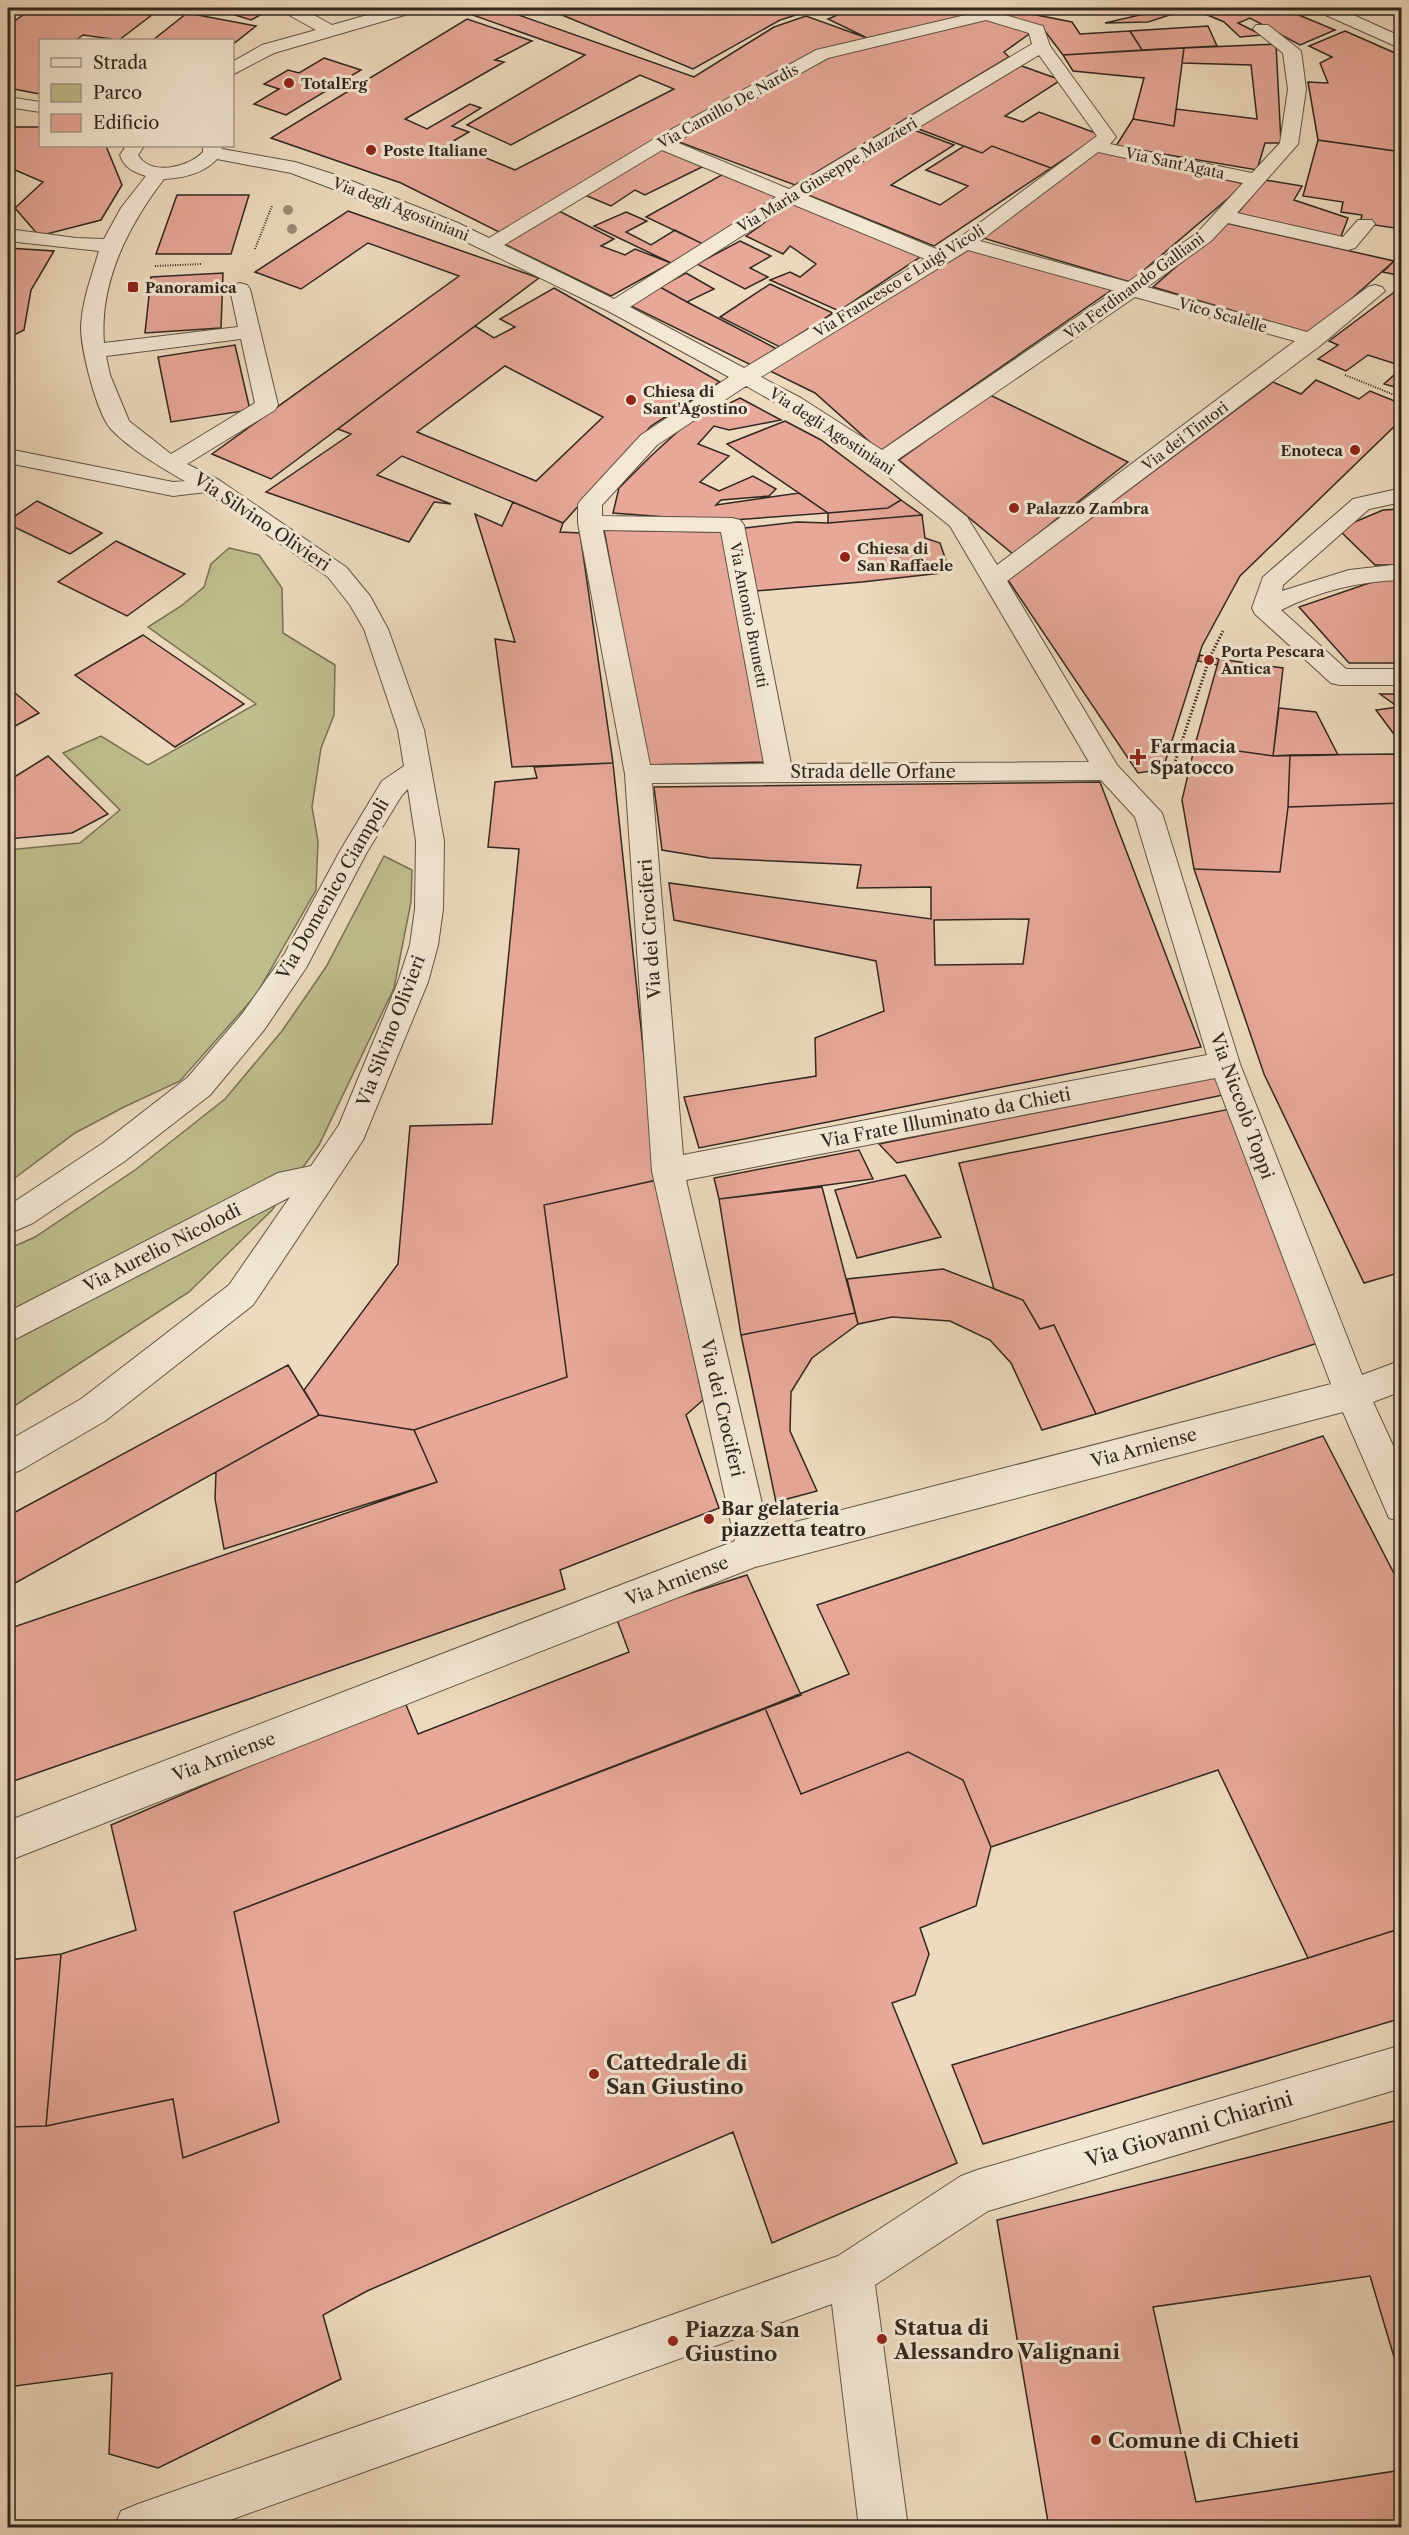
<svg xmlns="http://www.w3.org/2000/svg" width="1409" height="2535" font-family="'Libre Caslon Text',serif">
<rect width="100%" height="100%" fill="#eedbbf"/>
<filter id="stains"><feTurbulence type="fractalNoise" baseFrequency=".00333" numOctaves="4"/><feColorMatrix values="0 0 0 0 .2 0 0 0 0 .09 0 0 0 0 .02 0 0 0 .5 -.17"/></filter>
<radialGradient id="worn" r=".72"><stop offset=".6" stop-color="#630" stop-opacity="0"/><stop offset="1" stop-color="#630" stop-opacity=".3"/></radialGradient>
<path fill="#bfbe8d" stroke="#787256" stroke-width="1.5" d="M 229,548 L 259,555 L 282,588 L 283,633 L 335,665 L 334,715 L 321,748 L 312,807 L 318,841 L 316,890 L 256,995 L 180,1081 L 124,1107 L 75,1133 L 8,1183 L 8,850 L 80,843 L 120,810 L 63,753 L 101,736 L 148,765 L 256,704 L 148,627 L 181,606 L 204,587 L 211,564 Z
M 384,856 L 412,870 L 411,902 L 394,988 L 319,1145 L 272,1210 L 189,1292 L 8,1410 L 8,1249 L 35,1237 L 135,1170 L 225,1099 L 282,1031 L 326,967 Z"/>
<path fill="#e8a899" stroke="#31271f" stroke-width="1.5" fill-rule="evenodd" d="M 33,8 L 161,8 L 119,40 L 83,35 L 76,40 L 40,40 L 40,94 L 8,88 L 8,21 L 13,22 Z
M 213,8 L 273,8 L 251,20 Z
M 477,8 L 499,8 L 694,77 L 774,27 L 806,16 L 867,38 L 822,54 L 499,232 L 401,183 L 271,138 L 467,19 L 532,41 L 495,60 L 504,62 L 405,119 L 427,129 L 470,104 L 481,108 L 452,126 L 469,132 L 450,143 L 515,170 L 674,89 L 640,75 L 511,145 L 467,125 L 585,55 L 467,13 Z
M 545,8 L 818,8 L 780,20 L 693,69 Z
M 853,8 L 1001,8 L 867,38 L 828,19 Z
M 1001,8 L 1072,22 L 1080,34 L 1130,31 L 1142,50 L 1063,55 L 1044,30 L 988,11 Z
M 1170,8 L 1282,8 L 1335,30 L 1300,45 L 1250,18 L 1238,23 L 1262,35 L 1240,37 L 1224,22 L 1191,8 L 1148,22 L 1105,23 Z
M 187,13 L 256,26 L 232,45 L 232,40 L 153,40 Z
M 989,18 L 1032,32 L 1004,52 L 1009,57 L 795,185 L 671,139 L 828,56 Z
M 1208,26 L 1217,46 L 1142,50 L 1130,31 Z
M 1345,31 L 1402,56 L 1402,152 L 1318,140 L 1308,82 L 1328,83 L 1320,63 L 1332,57 L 1309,46 Z
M 1276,44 L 1281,143 L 1265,143 L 1257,170 L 1116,146 L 1133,119 L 1174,126 L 1176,109 L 1257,119 L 1251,65 L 1182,63 L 1184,48 Z
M 1184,48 L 1174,126 L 1133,119 L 1144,78 L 1073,71 L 1063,55 Z
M 324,58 L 361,70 L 286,115 L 254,104 L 279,89 L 264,84 L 288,70 L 299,73 Z
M 1019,65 L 1061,80 L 1005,116 L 1023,122 L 1039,112 L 1101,135 L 1051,168 L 992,146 L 982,153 L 916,128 Z
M 8,127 L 40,127 L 40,146 L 106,146 L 122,185 L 101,220 L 39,236 L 15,208 L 43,182 L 8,167 Z
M 914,130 L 954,145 L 891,185 L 940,205 L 968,186 L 926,170 L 964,146 L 982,153 L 992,146 L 1051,168 L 934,246 L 808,195 Z
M 1318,140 L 1402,152 L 1402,229 L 1360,223 L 1362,215 L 1341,212 L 1343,202 L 1303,196 Z
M 661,147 L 708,164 L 645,195 L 635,190 L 611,206 L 585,195 Z
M 1099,151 L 1245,184 L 1130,282 L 983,238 Z
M 727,172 L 791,196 L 703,244 L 646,217 Z
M 1265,180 L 1302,186 L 1294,200 L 1348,218 L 1340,239 L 1237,214 Z
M 177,195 L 249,195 L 231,254 L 156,254 Z
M 793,202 L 922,256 L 839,311 L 770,280 L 790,272 L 800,277 L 816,264 L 790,246 L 783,254 L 746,236 Z
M 557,210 L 614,239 L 601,246 L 625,255 L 635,249 L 671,263 L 611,296 L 504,244 Z
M 348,211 L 539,278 L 271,479 L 212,454 L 459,276 L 368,243 L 301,289 L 255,272 Z
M 626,212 L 647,221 L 626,232 L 651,245 L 675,230 L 703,244 L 671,263 L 594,226 Z
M 1226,223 L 1394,261 L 1312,334 L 1153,287 Z
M 740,241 L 771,256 L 750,268 L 768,277 L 745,289 L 697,264 Z
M 8,248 L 54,251 L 31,290 L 24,330 L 8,338 Z
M 970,249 L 1113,289 L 880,451 L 815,393 L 768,370 Z
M 1394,261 L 1402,264 L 1402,276 L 1383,272 Z
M 223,273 L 221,328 L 145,333 L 151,277 Z
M 686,273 L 714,289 L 687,302 L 660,287 Z
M 770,284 L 833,313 L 780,347 L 720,317 Z
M 660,287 L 687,302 L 777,349 L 753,366 L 629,305 Z
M 554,288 L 720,382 L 651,426 L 563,523 L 402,456 L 377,475 L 451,504 L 434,502 L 409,542 L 266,492 L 351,434 L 338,429 L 475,326 L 494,338 L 515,327 L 500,319 ZM 505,366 L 603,417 L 536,481 L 417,432 Z
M 1397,290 L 1402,292 L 1402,366 L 1368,355 L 1346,371 L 1318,359 L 1338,345 L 1329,341 Z
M 235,345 L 250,410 L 171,422 L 158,357 Z
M 1402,368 L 1402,389 L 1384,384 Z
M 1316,380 L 1359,399 L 1370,391 L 1402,404 L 1402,419 L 1240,576 L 1202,646 L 1163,769 L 1138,773 L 1008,580 L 1273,382 L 1301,394 Z
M 990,395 L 1128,462 L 1013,554 L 899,460 Z
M 740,398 L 781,420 L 729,430 L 714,426 L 698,444 L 729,456 L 700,482 L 719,491 L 753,476 L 776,489 L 769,496 L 721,500 L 716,505 L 799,493 L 828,513 L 719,521 L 613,513 L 619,488 L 652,455 L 685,425 Z
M 785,421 L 821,440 L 901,500 L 888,508 L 828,513 L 727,444 Z
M 901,500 L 922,515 L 828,523 L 828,513 L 888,508 Z
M 37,501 L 102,533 L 70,554 L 8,524 L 8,521 Z
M 513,502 L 563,523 L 560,532 L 580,533 L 613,763 L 512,767 L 495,639 L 515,642 L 475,514 L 502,526 Z
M 1402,509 L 1402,565 L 1375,565 L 1338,529 L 1383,510 Z
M 922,515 L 925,538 L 940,543 L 950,572 L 862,582 L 744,592 L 745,528 L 797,522 L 828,523 Z
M 604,530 L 725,532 L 764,762 L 647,765 Z
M 116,541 L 185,574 L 127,616 L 58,582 Z
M 1378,580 L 1402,580 L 1402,663 L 1349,663 L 1299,607 Z
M 143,635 L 244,704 L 175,747 L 75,675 Z
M 1200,655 L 1219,659 L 1217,665 L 1198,661 Z
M 1219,659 L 1283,668 L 1273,756 L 1195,745 Z
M 8,687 L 39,713 L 8,730 Z
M 1380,694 L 1402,694 L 1402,745 L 1376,710 L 1398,707 Z
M 1279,708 L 1316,712 L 1338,755 L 1273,756 Z
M 1195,745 L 1273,756 L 1290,755 L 1288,807 L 1280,872 L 1194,869 L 1182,800 Z
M 1399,754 L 1402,758 L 1402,803 L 1288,807 L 1290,755 Z
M 48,756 L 108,814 L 72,833 L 8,839 L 8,781 Z
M 613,763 L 657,1180 L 544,1205 L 567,1377 L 414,1430 L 319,1415 L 304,1390 L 398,1264 L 410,1126 L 492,1124 L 519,849 L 488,847 L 495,782 L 537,778 L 534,767 Z
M 1100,782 L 1201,1047 L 699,1148 L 684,1097 L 816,1076 L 815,1038 L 884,1011 L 876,961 L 674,920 L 669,883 L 931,919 L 931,887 L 857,888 L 861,865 L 710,858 L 662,850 L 654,787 ZM 1029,919 L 1023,964 L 935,965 L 934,920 Z
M 1402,803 L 1402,1272 L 1364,1283 L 1264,1074 L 1194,869 L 1280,872 L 1288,807 Z
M 1216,1076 L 1223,1095 L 897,1163 L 879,1144 Z
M 1230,1109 L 1321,1342 L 1096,1414 L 1054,1325 L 1040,1329 L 1023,1300 L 994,1289 L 959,1163 Z
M 859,1150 L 873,1179 L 719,1199 L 714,1178 Z
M 905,1175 L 941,1237 L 857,1258 L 835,1190 Z
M 657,1180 L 703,1400 L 686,1415 L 719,1508 L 560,1570 L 565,1589 L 8,1783 L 8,1629 L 437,1482 L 414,1430 L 567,1377 L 544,1205 Z
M 822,1187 L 855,1313 L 741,1335 L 719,1199 Z
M 943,1269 L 1023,1300 L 1040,1329 L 1054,1325 L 1096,1414 L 1042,1430 L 1011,1363 L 990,1340 L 950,1321 L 892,1317 L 858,1324 L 847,1279 Z
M 855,1313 L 858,1324 L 812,1358 L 791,1392 L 790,1431 L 817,1491 L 776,1502 L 741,1335 Z
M 288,1365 L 319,1415 L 8,1587 L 8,1516 Z
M 319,1415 L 414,1430 L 437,1482 L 224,1549 L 215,1499 L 216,1472 Z
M 1323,1436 L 1402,1589 L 1402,1928 L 1308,1958 L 1218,1770 L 991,1847 L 963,1780 L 908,1752 L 801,1794 L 765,1708 L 849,1674 L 817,1605 Z
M 747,1575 L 801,1695 L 234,1912 L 279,2122 L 183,2158 L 173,2099 L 46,2126 L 61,1954 L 136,1930 L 111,1825 L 404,1700 L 418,1734 L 629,1652 L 616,1617 Z
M 765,1708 L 801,1794 L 908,1752 L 963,1780 L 991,1847 L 976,1906 L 920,1928 L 929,1954 L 915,1995 L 892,2003 L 957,2163 L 772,2243 L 733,2132 L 367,2291 L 323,2315 L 341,2379 L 158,2468 L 109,2454 L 112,2373 L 8,2387 L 8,2127 L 46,2126 L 173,2099 L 183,2158 L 279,2122 L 234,1912 Z
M 1402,1928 L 1402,2018 L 983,2144 L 952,2065 L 1308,1958 Z
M 61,1954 L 46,2126 L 8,2127 L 8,1960 Z
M 1402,2119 L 1402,2384 L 1370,2276 L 1153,2307 L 1196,2502 L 1402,2470 L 1402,2528 L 1049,2528 L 997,2220 Z"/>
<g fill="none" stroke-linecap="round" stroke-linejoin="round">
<g stroke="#605447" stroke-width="2">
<path id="minor" d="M 289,8 L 306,8 L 305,10 L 332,25 L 392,8 L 418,8 L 415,12 L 274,53 L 232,75 L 232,62 L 262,45 L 316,30 L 289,15 L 286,11 Z
M 1316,8 L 1338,8 L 1402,37 L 1402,49 L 1319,12 Z
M 987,10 L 1043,26 L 1050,46 L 1116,137 L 1110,144 L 1252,173 L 1280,143 L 1288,89 L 1283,53 L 1253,29 L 1256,25 L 1268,25 L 1301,51 L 1306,89 L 1298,144 L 1237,213 L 1343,237 L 1358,220 L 1372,220 L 1375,224 L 1355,248 L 1348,250 L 1228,223 L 1211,241 L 1147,287 L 1307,332 L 1368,287 L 1375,285 L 1382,287 L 1385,291 L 1321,345 L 1007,581 L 1117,765 L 1162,813 L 1240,1064 L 1362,1375 L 1402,1360 L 1402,1391 L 1373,1402 L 1402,1465 L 1402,1522 L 1389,1518 L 1343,1412 L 755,1567 L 8,1861 L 8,1821 L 735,1541 L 652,1171 L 625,774 L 578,523 L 578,504 L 582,499 L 641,435 L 729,377 L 608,311 L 444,231 L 291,173 L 217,159 C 203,174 183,178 164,179 C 128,226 99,282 104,343 L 238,327 L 230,289 L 233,285 L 240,283 L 247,285 L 250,289 L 278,405 L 275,410 L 187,464 L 219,480 L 346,567 L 370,596 L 388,629 L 424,730 L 444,841 L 443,909 L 438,945 L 428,982 L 363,1140 L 253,1305 L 105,1421 L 21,1470 L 8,1475 L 8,1441 L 81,1399 L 229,1285 L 290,1197 L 8,1343 L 8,1312 L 278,1173 L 311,1166 L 339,1125 L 398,982 L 410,945 L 415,909 L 416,841 L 408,789 L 402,795 L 367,852 L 306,968 L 264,1030 L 210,1095 L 125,1161 L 33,1223 L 8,1234 L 8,1206 L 103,1143 L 188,1077 L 242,1014 L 285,953 L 340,851 L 382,781 L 404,766 L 398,730 L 364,629 L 350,605 L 328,577 L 206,492 L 173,496 L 8,463 L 8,449 L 173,482 L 185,481 C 163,469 127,447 110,428 C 96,410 81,350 81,327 C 82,301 92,275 99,251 L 8,241 L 8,229 L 76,238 L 104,239 L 121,208 L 146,176 C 134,172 124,168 120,155 L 126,146 L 144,146 L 138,155 C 151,177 189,167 203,152 L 203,146 L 221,146 L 222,149 L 295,162 L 339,176 L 458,223 L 489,238 L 654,139 L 816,50 ZM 986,20 L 1029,33 L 1032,44 L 789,189 L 676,142 L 828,58 ZM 1039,55 L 1097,136 L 958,239 L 939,250 L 806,195 ZM 662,150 L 776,197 L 614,299 L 504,245 ZM 1098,152 L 1243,183 L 1197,233 L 1128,282 L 980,241 ZM 792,204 L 925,259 L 744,368 L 630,307 ZM 968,250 L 1115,291 L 882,450 L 801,398 L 761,377 ZM 1135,297 L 1295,341 L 997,565 L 967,517 L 897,460 ZM 241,339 L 255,403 L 171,454 L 129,421 L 110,375 L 106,356 ZM 746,386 L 785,408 L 874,465 L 950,526 L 1089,762 L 791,764 L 744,525 L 740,520 L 732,518 L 602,516 L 602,505 L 657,445 ZM 603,530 L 721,532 L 764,764 L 650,765 ZM 1101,780 L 1135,817 L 1207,1055 L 683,1155 L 652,783 ZM 1215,1078 L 1331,1384 L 768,1529 L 686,1180 Z
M 8,97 L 40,102 L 40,112 L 8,107 Z
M 1402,488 L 1402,502 L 1369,509 L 1283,585 L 1282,591 L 1349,570 L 1402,564 L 1402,580 C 1359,581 1319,591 1281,610 L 1346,669 L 1402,669 L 1402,685 L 1340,685 L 1331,683 L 1255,614 L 1252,608 L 1263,577 L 1353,499 Z
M 1402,2045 L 1402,2088 L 988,2211 L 875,2285 L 908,2528 L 859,2528 L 832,2304 L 208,2528 L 114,2528 L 121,2511 L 138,2504 L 838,2256 L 961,2176 L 977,2170 Z"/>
</g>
<path stroke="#31271f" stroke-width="2" stroke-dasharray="1 1.5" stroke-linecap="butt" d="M 255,249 L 272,206
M 155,266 L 202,264
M 1345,375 L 1402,398"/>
<path stroke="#31271f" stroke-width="3" stroke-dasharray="1.5 2" stroke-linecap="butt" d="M 1210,657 L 1223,631
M 1172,771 L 1208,663"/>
<use href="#minor" fill="#f4e8d5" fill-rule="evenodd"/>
</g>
<g fill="#998d76">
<circle cx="288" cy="210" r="5"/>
<circle cx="292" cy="229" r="5"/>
</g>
<g fill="#8f2418" stroke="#f4e8d5" stroke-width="2">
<circle cx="289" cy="83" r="6"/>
<circle cx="371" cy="150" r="6"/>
<rect x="127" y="281" width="12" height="12" rx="3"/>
<circle cx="631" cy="400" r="6"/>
<circle cx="1355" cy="450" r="6"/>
<circle cx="1014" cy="508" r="6"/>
<circle cx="845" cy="557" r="6"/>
<circle cx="1209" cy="660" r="6"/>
<path d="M1135 748h6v6h6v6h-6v6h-6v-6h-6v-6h6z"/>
<circle cx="709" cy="1519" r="6"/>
<circle cx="594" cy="2074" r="6"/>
<circle cx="882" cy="2339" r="6"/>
<circle cx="673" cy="2341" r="6"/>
<circle cx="1096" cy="2440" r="6"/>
</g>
<g text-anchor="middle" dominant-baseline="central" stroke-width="6" stroke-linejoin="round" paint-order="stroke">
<g font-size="15" font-weight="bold" fill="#31271f" stroke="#f4e8d5" text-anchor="start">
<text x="301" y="83">TotalErg</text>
<text x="383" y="150">Poste Italiane</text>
<text x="145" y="287">Panoramica</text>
<text x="643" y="391">Chiesa di<tspan x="643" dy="17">Sant'Agostino</tspan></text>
<text x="1343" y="450" text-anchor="end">Enoteca</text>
<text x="1026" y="508">Palazzo Zambra</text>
<text x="857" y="548">Chiesa di<tspan x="857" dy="17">San Raffaele</tspan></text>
<text x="1221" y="651">Porta Pescara<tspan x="1221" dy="17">Antica</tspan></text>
</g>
<g font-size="15" fill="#31271f" stroke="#f4e8d5">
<text transform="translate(728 106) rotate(-29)">Via Camillo De Nardis</text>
<text transform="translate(1175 163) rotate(12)">Via Sant'Agata</text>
<text transform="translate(827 175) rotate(-31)">Via Maria Giuseppe Mazzieri</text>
<text transform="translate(401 209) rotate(22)">Via degli Agostiniani</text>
<text transform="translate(899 281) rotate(-32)">Via Francesco e Luigi Vicoli</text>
<text transform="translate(1134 286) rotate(-36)">Via Ferdinando Galliani</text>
<text transform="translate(1223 315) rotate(16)">Vico Scalelle</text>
<text transform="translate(832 431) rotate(33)">Via degli Agostiniani</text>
<text transform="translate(1185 436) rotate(-37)">Via dei Tintori</text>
<text transform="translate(749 615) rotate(79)">Via Antonio Brunetti</text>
</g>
<g font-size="18" fill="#31271f" stroke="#f4e8d5">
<text transform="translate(262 522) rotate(34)">Via Silvino Olivieri</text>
<text x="873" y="772">Strada delle Orfane</text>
<text transform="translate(333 889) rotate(-60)">Via Domenico Ciampoli</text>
<text transform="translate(650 929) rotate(-94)">Via dei Crociferi</text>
<text transform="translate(391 1031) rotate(-69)">Via Silvino Olivieri</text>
<text transform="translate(1242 1106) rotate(70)">Via Niccolò Toppi</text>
<text transform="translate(946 1118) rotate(-11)">Via Frate Illuminato da Chieti</text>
<text transform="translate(162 1248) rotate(-27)">Via Aurelio Nicolodi</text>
<text transform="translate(722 1408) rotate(77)">Via dei Crociferi</text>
<text transform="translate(1144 1448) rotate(-15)">Via Arniense</text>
<text transform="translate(677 1581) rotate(-21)">Via Arniense</text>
<text transform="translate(224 1757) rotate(-21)">Via Arniense</text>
</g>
<g font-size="18" font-weight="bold" fill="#31271f" stroke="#f4e8d5" text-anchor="start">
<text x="1150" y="747">Farmacia<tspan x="1150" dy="21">Spatocco</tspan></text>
<text x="721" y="1509">Bar gelateria<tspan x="721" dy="21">piazzetta teatro</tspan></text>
</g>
<g font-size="21" font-weight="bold" fill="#31271f" stroke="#f4e8d5" text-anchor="start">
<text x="606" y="2062">Cattedrale di<tspan x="606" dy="24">San Giustino</tspan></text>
<text x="894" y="2327">Statua di<tspan x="894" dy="24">Alessandro Valignani</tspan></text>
<text x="685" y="2329">Piazza San<tspan x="685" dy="24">Giustino</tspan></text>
<text x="1108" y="2440">Comune di Chieti</text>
</g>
<g font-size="21" fill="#31271f" stroke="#f4e8d5">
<text transform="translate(1189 2129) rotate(-17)">Via Giovanni Chiarini</text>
</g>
</g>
<rect width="1409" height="2535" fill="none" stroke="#eedbbf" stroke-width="30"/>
<rect x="9" y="9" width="1391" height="2517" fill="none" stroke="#31271f" stroke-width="3"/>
<rect x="15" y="15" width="1379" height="2505" fill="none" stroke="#31271f" stroke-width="1.5"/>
<rect x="39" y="39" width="195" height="108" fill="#f4e8d5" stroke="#a69b8c" stroke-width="1.5"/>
<rect x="51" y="58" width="30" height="9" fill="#f4e8d5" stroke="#a69b8c" stroke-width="1.5"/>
<text x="93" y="69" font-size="18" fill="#31271f">Strada</text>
<rect x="51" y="84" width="30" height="18" fill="#bfbe8d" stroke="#a69b8c" stroke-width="1.5"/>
<text x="93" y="99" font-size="18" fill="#31271f">Parco</text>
<rect x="51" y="114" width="30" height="18" fill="#e8a899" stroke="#a69b8c" stroke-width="1.5"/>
<text x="93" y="129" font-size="18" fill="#31271f">Edificio</text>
<rect width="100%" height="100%" filter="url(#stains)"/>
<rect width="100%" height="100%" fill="url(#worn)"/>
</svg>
